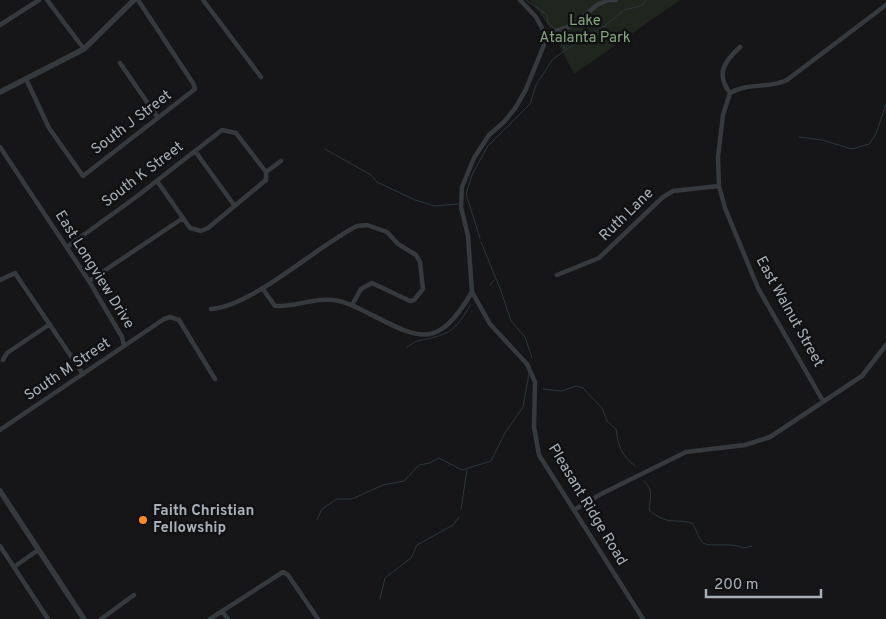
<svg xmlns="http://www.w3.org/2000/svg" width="886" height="619" font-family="Overpass,sans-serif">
<rect width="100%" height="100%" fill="#161618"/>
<path fill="#1e261d" d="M 530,0 L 680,0 L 574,74 L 551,29 Z"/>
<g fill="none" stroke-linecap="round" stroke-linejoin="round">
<path stroke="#2b383d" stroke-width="1" d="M 526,0 L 547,15 L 548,23 L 555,29
M 559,35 L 565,49
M 799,137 L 822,140 L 852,149 L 869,144 L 876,134 L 886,104
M 325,149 L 371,175 L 377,182 L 415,200 L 435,206 L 458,204
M 480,238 L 466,194 L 472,175 L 487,147 L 530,104 L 536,85 L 553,59 L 587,35 L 601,29 L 624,10 L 641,6 L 647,0
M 481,242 L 501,291 L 511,321 L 525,337 L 532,358
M 490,285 L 494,280
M 407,347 C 411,345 414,342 417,341 C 447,335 455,333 470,305
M 543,389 L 562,391 L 576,386 L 583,388 L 602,408 L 607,421 L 616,429 C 618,446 622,456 635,466
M 644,481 C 654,491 650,497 649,510 C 668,526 672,518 692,523 C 696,529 698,536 701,541 C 706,549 730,541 743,548 L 752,546
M 461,509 L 467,470
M 317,520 L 322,509 L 337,499 L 352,499 L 383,485 L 404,481 L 419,465 L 430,463 L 439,458 L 462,470 L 491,461 L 505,433 L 523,407 L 529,374
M 380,599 L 385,578 L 411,558 L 417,545 L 453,525 L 459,517"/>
<path stroke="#36393d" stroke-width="4.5" d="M 47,0 L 84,49
M 203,0 L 261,77
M 520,0 L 536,17 L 543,30 L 544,45 L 526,89 L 516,107 L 504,122 L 489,135 L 474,158 L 462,187 L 461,207 L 468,236 L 472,292 L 490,324 L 527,364 L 535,382 L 534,427 L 539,455 L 643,619
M 608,0 L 616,0
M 0,25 L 39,0
M 544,35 L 572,26 L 597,5 L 608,0
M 120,63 L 158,118
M 26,79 L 49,128 L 83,176 L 195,89 L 193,83 L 138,0
M 730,93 C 715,73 725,61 740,47
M 0,147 L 89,281 L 122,337 L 124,346
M 195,151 L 234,205
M 266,172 L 281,161
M 157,181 L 190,228 L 201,231 L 208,228 L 266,180 L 266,172
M 67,247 L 136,197 L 222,130 L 236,133 L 266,172
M 557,275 L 599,258 L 663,197 L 673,191 L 719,186
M 0,280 L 15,273 L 19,279 L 83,374
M 89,281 L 183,218
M 262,288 L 275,306 C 297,307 317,296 339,301 C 348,303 356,307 364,311 C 418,338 436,353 472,292
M 211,309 C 253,306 317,246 357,226 L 367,225 L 387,232 L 398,244 L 416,255 L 420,262 L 423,289 L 414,300 L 410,301 L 372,283 L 361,289 L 352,305
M 3,360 L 7,353 L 50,324
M 823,401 L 758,288 L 725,208 L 719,186 L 718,157 L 723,115 L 730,93 C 749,82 769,89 787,80 L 886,5
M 0,430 L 164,319 L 170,317 L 179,320 L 215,379
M 574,510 L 601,494 L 686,452 L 745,445 L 770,437 L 862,376 L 886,345
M 0,546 L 48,619
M 14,567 L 38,550
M 222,611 L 228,619
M 101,619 L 134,595
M 210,619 L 283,572 L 288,575 L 318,619"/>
<path stroke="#36393d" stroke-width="5.5" d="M 0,92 L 84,49 L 134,0
M 0,491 L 84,619"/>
</g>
<circle fill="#fd8a29" stroke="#111113" stroke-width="2" cx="143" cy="520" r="5"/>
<g text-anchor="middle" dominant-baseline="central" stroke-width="5" stroke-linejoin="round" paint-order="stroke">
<g font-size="15" fill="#82a57d" stroke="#111113">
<text x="585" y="21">Lake<tspan x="585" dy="17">Atalanta Park</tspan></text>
</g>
<g font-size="15" fill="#a7b0b9" stroke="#111113">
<text transform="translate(132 123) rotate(-37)">South J Street</text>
<text transform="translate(143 175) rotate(-37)">South K Street</text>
<text transform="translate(627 215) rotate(-44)">Ruth Lane</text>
<text transform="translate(94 270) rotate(58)">East Longview Drive</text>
<text transform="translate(789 312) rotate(61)">East Walnut Street</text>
<text transform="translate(68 370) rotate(-34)">South M Street</text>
<text transform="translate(587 505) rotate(59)">Pleasant Ridge Road</text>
</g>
<g font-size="15" font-weight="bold" fill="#a7b0b9" stroke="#111113" text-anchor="start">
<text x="153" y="511">Faith Christian<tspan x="153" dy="17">Fellowship</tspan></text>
</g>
</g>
<path d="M706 589v8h115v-8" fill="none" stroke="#a7b0b9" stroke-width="2.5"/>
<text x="714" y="589" font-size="15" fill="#a7b0b9" stroke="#111113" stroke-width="4" paint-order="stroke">200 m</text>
</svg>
